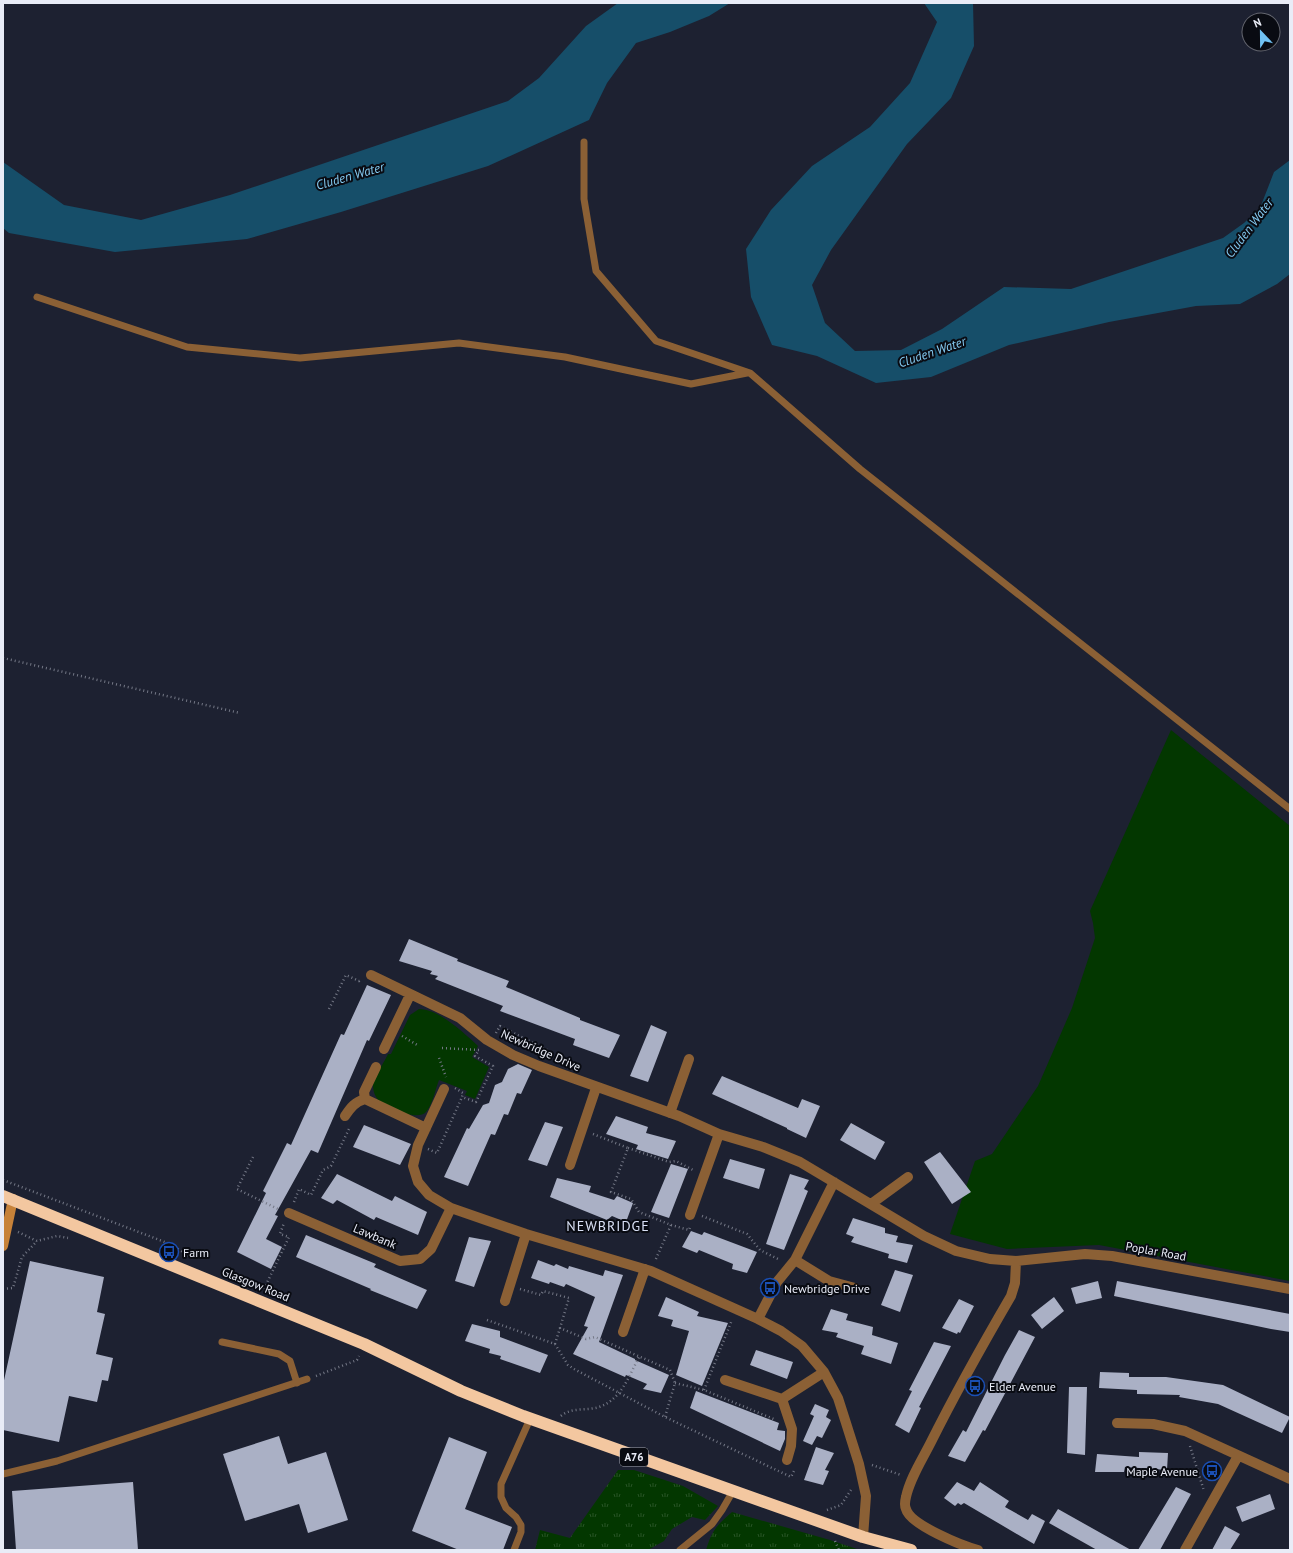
<svg xmlns="http://www.w3.org/2000/svg" width="1293" height="1553" font-family="'PT Sans',sans-serif">
<defs>
<pattern id="grass-tufts" width="24" height="20" patternUnits="userSpaceOnUse"><rect width="24" height="20" fill="#033700"/><path d="M3 7l-1-3M5 7V3M7 7l1-3M15 17l-1-3M17 17v-4M19 17l1-3" fill="none" stroke="#285426"/></pattern>
</defs>
<rect width="100%" height="100%" fill="#1d2131"/>
<path fill="url(#grass-tufts)" d="M 618,1470 L 634,1470 L 683,1486 L 718,1506 L 705,1520 L 692,1517 L 672,1529 L 664,1541 L 648,1550 L 535,1550 L 540,1530 L 570,1538 Z
M 732,1512 L 830,1540 L 860,1550 L 706,1550 C 712,1530 717,1525 732,1512 Z"/>
<path fill="#033700" d="M 1171,730 L 1290,826 L 1290,1281 L 1099,1245 L 1007,1249 L 950,1234 L 975,1161 L 992,1154 L 1038,1086 L 1072,1008 L 1095,938 L 1093,923 L 1090,911 Z
M 419,1009 C 439,1009 464,1033 478,1046 L 472,1057 L 489,1067 L 475,1099 L 465,1095 L 467,1091 L 439,1080 C 435,1090 433,1104 426,1112 C 418,1121 388,1109 380,1102 C 375,1097 373,1091 373,1085 C 373,1079 385,1061 388,1054 L 391,1054 L 410,1015 Z"/>
<path fill="#164e69" d="M 618,3 L 730,3 L 709,16 L 670,32 L 636,43 L 607,83 L 589,120 L 488,166 L 341,212 L 247,239 L 115,252 L 9,233 L 3,228 L 3,162 L 64,205 L 141,220 L 230,195 L 508,101 L 539,78 L 586,26 Z
M 924,3 L 973,3 L 974,46 L 951,98 L 907,144 L 831,250 L 812,285 L 825,323 L 855,351 L 901,350 L 942,329 L 1004,287 L 1071,289 L 1223,238 L 1244,223 L 1260,208 L 1274,172 L 1290,160 L 1290,274 L 1277,284 L 1240,304 L 1196,306 L 1109,322 L 1009,345 L 931,377 L 876,383 L 817,356 L 772,345 L 751,297 L 746,249 L 771,210 L 812,166 L 870,127 L 910,83 L 937,22 Z"/>
<path fill="#aab0c5" d="M 409,939 L 458,959 L 457,961 L 509,981 L 506,987 L 580,1018 L 580,1020 L 620,1035 L 609,1058 L 573,1045 L 575,1039 L 500,1011 L 503,1006 L 435,979 L 438,976 L 430,974 L 432,971 L 399,961 Z
M 367,985 L 391,995 L 369,1041 L 367,1040 L 318,1153 L 311,1150 L 275,1215 L 278,1216 L 266,1239 L 282,1247 L 271,1269 L 237,1252 L 266,1193 L 263,1191 L 287,1143 L 291,1145 L 341,1034 L 344,1035 Z
M 651,1025 L 667,1032 L 648,1082 L 630,1076 Z
M 518,1064 L 532,1070 L 521,1094 L 517,1093 L 508,1115 L 504,1114 L 495,1135 L 491,1134 L 468,1186 L 444,1177 L 467,1128 L 469,1129 L 483,1105 L 489,1103 L 495,1085 L 502,1082 L 508,1069 Z
M 722,1076 L 798,1108 L 802,1099 L 820,1106 L 806,1138 L 787,1129 L 787,1128 L 712,1094 Z
M 616,1116 L 648,1127 L 646,1133 L 676,1141 L 668,1159 L 636,1149 L 638,1145 L 606,1134 Z
M 545,1122 L 563,1127 L 547,1166 L 528,1160 Z
M 851,1123 L 885,1142 L 875,1160 L 840,1140 Z
M 364,1125 L 411,1144 L 400,1165 L 353,1147 Z
M 940,1152 L 971,1192 L 952,1204 L 924,1162 Z
M 730,1159 L 765,1169 L 759,1189 L 723,1178 Z
M 671,1164 L 688,1169 L 669,1218 L 651,1212 Z
M 337,1174 L 392,1201 L 395,1196 L 427,1212 L 418,1235 L 376,1217 L 374,1220 L 337,1200 L 333,1204 L 321,1198 Z
M 790,1174 L 809,1180 L 804,1189 L 808,1191 L 784,1250 L 766,1244 Z
M 557,1178 L 591,1186 L 589,1192 L 614,1200 L 617,1196 L 633,1203 L 626,1222 L 612,1216 L 607,1220 L 550,1197 Z
M 853,1218 L 885,1228 L 885,1233 L 898,1236 L 896,1242 L 913,1245 L 907,1263 L 888,1258 L 889,1254 L 851,1242 L 854,1237 L 846,1234 Z
M 691,1231 L 702,1235 L 704,1232 L 757,1252 L 747,1273 L 732,1269 L 733,1264 L 699,1250 L 697,1253 L 682,1247 Z
M 306,1235 L 376,1264 L 374,1267 L 427,1290 L 417,1309 L 370,1290 L 371,1289 L 296,1257 Z
M 469,1237 L 491,1241 L 474,1287 L 455,1281 Z
M 538,1260 L 554,1266 L 556,1264 L 568,1269 L 569,1266 L 603,1276 L 605,1270 L 623,1275 L 599,1342 L 635,1359 L 635,1360 L 669,1375 L 661,1393 L 643,1389 L 647,1384 L 626,1375 L 625,1377 L 573,1354 L 588,1327 L 584,1326 L 595,1297 L 566,1284 L 564,1287 L 550,1282 L 549,1284 L 531,1278 Z
M 30,1261 L 104,1277 L 97,1312 L 105,1314 L 96,1354 L 113,1358 L 108,1381 L 102,1380 L 97,1402 L 69,1396 L 59,1442 L 3,1430 L 3,1385 Z
M 895,1270 L 913,1275 L 900,1312 L 881,1305 Z
M 1098,1281 L 1102,1298 L 1076,1304 L 1071,1288 Z
M 1117,1281 L 1290,1314 L 1290,1332 L 1271,1329 L 1114,1296 Z
M 666,1297 L 699,1312 L 697,1316 L 728,1323 L 702,1386 L 676,1375 L 689,1331 L 671,1326 L 673,1320 L 658,1316 Z
M 1054,1297 L 1064,1311 L 1042,1329 L 1031,1315 Z
M 959,1299 L 974,1306 L 960,1333 L 958,1332 L 957,1334 L 942,1328 Z
M 831,1309 L 848,1314 L 846,1320 L 873,1327 L 872,1335 L 898,1343 L 891,1364 L 861,1354 L 864,1346 L 836,1337 L 838,1333 L 822,1330 Z
M 472,1324 L 500,1331 L 500,1337 L 548,1355 L 540,1373 L 500,1359 L 501,1356 L 489,1353 L 490,1349 L 465,1341 Z
M 1019,1330 L 1035,1337 L 985,1431 L 983,1430 L 965,1462 L 948,1456 L 963,1430 L 966,1432 L 1005,1355 Z
M 934,1342 L 951,1346 L 919,1407 L 921,1408 L 909,1433 L 895,1425 L 912,1391 L 909,1390 Z
M 756,1350 L 793,1362 L 787,1379 L 750,1365 Z
M 1100,1372 L 1129,1373 L 1129,1377 L 1166,1377 L 1223,1385 L 1290,1417 L 1282,1433 L 1218,1404 L 1179,1397 L 1180,1395 L 1137,1394 L 1137,1390 L 1099,1388 Z
M 1069,1387 L 1087,1387 L 1085,1455 L 1067,1453 Z
M 696,1391 L 779,1423 L 777,1430 L 785,1431 L 785,1439 L 780,1451 L 690,1408 Z
M 815,1404 L 829,1410 L 826,1417 L 831,1420 L 822,1438 L 817,1436 L 812,1445 L 803,1441 L 814,1416 L 810,1414 Z
M 279,1436 L 288,1464 L 326,1452 L 348,1520 L 308,1533 L 299,1504 L 245,1521 L 223,1454 Z
M 449,1437 L 487,1452 L 465,1509 L 512,1527 L 503,1550 L 459,1550 L 412,1531 Z
M 816,1447 L 834,1453 L 825,1470 L 829,1471 L 823,1485 L 804,1480 Z
M 1139,1452 L 1168,1453 L 1167,1470 L 1125,1467 L 1124,1472 L 1095,1472 L 1097,1454 L 1139,1457 Z
M 133,1482 L 138,1550 L 16,1550 L 12,1491 Z
M 957,1482 L 974,1491 L 980,1482 L 1009,1501 L 1005,1507 L 1028,1520 L 1032,1514 L 1045,1521 L 1034,1544 L 964,1503 L 961,1505 L 958,1503 L 955,1506 L 944,1498 Z
M 1176,1487 L 1191,1494 L 1160,1550 L 1138,1550 Z
M 1270,1494 L 1275,1509 L 1242,1522 L 1236,1507 Z
M 1058,1509 L 1131,1550 L 1097,1550 L 1049,1523 Z
M 1225,1526 L 1240,1534 L 1230,1550 L 1212,1550 Z"/>
<g fill="none" stroke-linecap="round" stroke-linejoin="round">
<path stroke="#747886" stroke-width="2.5" stroke-dasharray="1 3" stroke-linecap="butt" d="M 3,658 L 240,713
M 329,1009 L 346,975 L 359,981 L 360,980
M 496,1033 L 500,1026 L 549,1051 L 553,1058
M 402,1036 L 419,1046
M 442,1048 L 479,1050 L 475,1056 L 493,1066 L 476,1102 L 462,1097 L 463,1093 L 455,1088
M 439,1058 L 446,1077
M 593,1134 L 628,1148 L 611,1192 L 631,1199 L 639,1212 L 671,1225 L 655,1261
M 628,1148 L 669,1162 L 676,1161 L 693,1170
M 428,1149 L 437,1153 L 462,1097
M 253,1157 L 237,1189 L 278,1209
M 3,1180 L 170,1244 L 194,1259
M 294,1202 L 299,1189 L 311,1195 L 323,1170 L 331,1166 L 350,1127
M 702,1216 L 747,1234 L 760,1250 L 780,1260
M 671,1225 L 689,1230 L 690,1227
M 18,1232 L 37,1241 L 57,1236 L 68,1238
M 3,1289 L 13,1288 L 22,1257 L 37,1241
M 264,1289 L 289,1237 L 280,1234 L 284,1223
M 520,1289 L 541,1295 L 543,1291 L 569,1298 L 560,1328 L 586,1339 L 595,1337 L 670,1370 L 675,1383 L 665,1417
M 487,1320 L 555,1344 L 568,1365 L 574,1369 L 665,1417 L 791,1477 L 795,1469
M 555,1344 L 560,1328
M 316,1376 L 357,1360 L 359,1356
M 675,1383 L 704,1390 L 776,1420
M 704,1390 L 732,1320
M 561,1416 C 571,1407 587,1411 599,1407 C 621,1400 629,1376 639,1357
M 1190,1446 L 1204,1491
M 872,1465 L 901,1475
M 827,1510 L 841,1505 L 851,1490
M 835,1541 L 839,1550"/>
<path stroke="#8b6035" stroke-width="7" d="M 584,142 L 584,199 L 596,271 L 656,341 L 750,373 L 860,469 L 1290,809
M 37,297 L 187,347 L 300,358 L 459,343 L 565,357 L 691,384 L 747,373
M 222,1342 L 279,1354 L 290,1361 L 297,1383
M 3,1474 L 57,1461 L 307,1379
M 514,1550 L 521,1532 L 521,1525 L 516,1517 L 506,1508 L 501,1497 L 501,1484 L 530,1419
M 680,1550 L 712,1524 L 722,1510 L 733,1491"/>
<path stroke="#8b6035" stroke-width="10" d="M 371,975 L 460,1018 L 487,1040 L 513,1055 L 539,1066 L 679,1116 L 719,1134 L 763,1147 L 800,1162 L 924,1236 L 956,1251 L 990,1259 L 1016,1261 L 1085,1254 L 1112,1256 L 1290,1289
M 384,1049 L 410,995
M 444,1089 L 418,1145 L 413,1166 L 418,1182 L 429,1195 L 451,1208 L 526,1234 L 651,1271 L 758,1319 L 781,1331 L 802,1346 L 824,1372 L 838,1398 L 846,1423 L 859,1464 L 866,1496 L 863,1537
M 365,1099 L 426,1128
M 670,1113 L 689,1059
M 345,1116 C 351,1107 355,1102 365,1099 L 364,1092 L 376,1067
M 570,1165 L 596,1088
M 871,1204 L 908,1177
M 289,1213 L 400,1261 L 420,1259 L 431,1249 L 451,1208
M 690,1215 L 719,1134
M 795,1260 L 829,1281 L 855,1288
M 505,1301 L 526,1234
M 758,1319 L 777,1282 L 795,1260 L 834,1182
M 623,1332 L 645,1269
M 725,1380 L 782,1399 L 792,1429 L 791,1446 L 787,1460
M 782,1399 L 824,1372
M 1117,1423 L 1153,1424 L 1185,1431 L 1290,1479
M 978,1550 C 963,1546 910,1525 906,1509 C 904,1505 905,1501 906,1497 C 910,1478 922,1460 931,1442 C 956,1392 983,1344 1011,1296 L 1015,1283 L 1016,1261
M 1185,1550 L 1238,1456"/>
<path stroke="#c78239" stroke-width="10" d="M 3,1246 L 13,1199"/>
<path stroke="#f3c7a0" stroke-width="12" d="M 3,1196 L 364,1344 L 461,1391 L 523,1416 L 863,1537 L 911,1550"/>
</g>
<defs>
<g id="bus-ring" transform="scale(1)"><circle r="9.5" fill="#090b12" stroke="#1a4fb4" stroke-width="1.5"/><path d="M-5-6H5V4H4V6H2V4H-2V6H-4V4H-5ZM-3.5-4V0h7V-4ZM-3.5 1.2v1.5H-2V1.2ZM2 1.2v1.5H3.5V1.2Z" fill="#1a4fb4"/></g>
</defs>
<g fill-rule="evenodd">
<use href="#bus-ring" x="169" y="1252"/>
<use href="#bus-ring" x="770" y="1288"/>
<use href="#bus-ring" x="975" y="1386"/>
<use href="#bus-ring" x="1212" y="1471"/>
</g>
<g text-anchor="middle" dominant-baseline="central" stroke-width="4" stroke-linejoin="round" paint-order="stroke">
<rect fill="#090b12" stroke="#a6a8b2" stroke-width="1" x="620" y="1448" width="28" height="18" rx="3"/>
<g font-size="11" font-weight="bold" fill="#e9ecf7">
<text x="634" y="1457">A76</text>
</g>
<g font-size="12" fill="#e9ecf7" stroke="#090b12">
<text transform="translate(541 1050) rotate(24)">Newbridge Drive</text>
<text transform="translate(375 1236) rotate(23)">Lawbank</text>
<text transform="translate(1156 1251) rotate(10)">Poplar Road</text>
<text transform="translate(256 1284) rotate(22)">Glasgow Road</text>
</g>
<g font-size="12" fill="#e9ecf7" stroke="#090b12" text-anchor="start">
<text x="183" y="1252">Farm</text>
<text x="784" y="1288">Newbridge Drive</text>
<text x="989" y="1386">Elder Avenue</text>
<text x="1198" y="1471" text-anchor="end">Maple Avenue</text>
</g>
<g font-size="13" font-style="italic" fill="#85ccf3" stroke="#090b12">
<text transform="translate(350 176) rotate(-16)">Cluden Water</text>
<text transform="translate(1249 228) rotate(-53)">Cluden Water</text>
<text transform="translate(932 352) rotate(-19)">Cluden Water</text>
</g>
<g font-size="14" letter-spacing="1" fill="#d9e0f5" stroke="#090b12">
<text x="608" y="1226">NEWBRIDGE</text>
</g>
</g>
<rect width="1293" height="1553" fill="none" stroke="#e9ecf7" stroke-width="8"/>
<g transform="translate(1261 32) rotate(338)"><circle r="19" fill="#090b12" stroke="#63656e"/>
<path d="M0-3L7 15L0 10L-7 15Z" fill="#70c2f4"/>
<text y="-6" font-size="11" font-weight="bold" text-anchor="middle" fill="#e9ecf7">N</text>
</g>
</svg>
